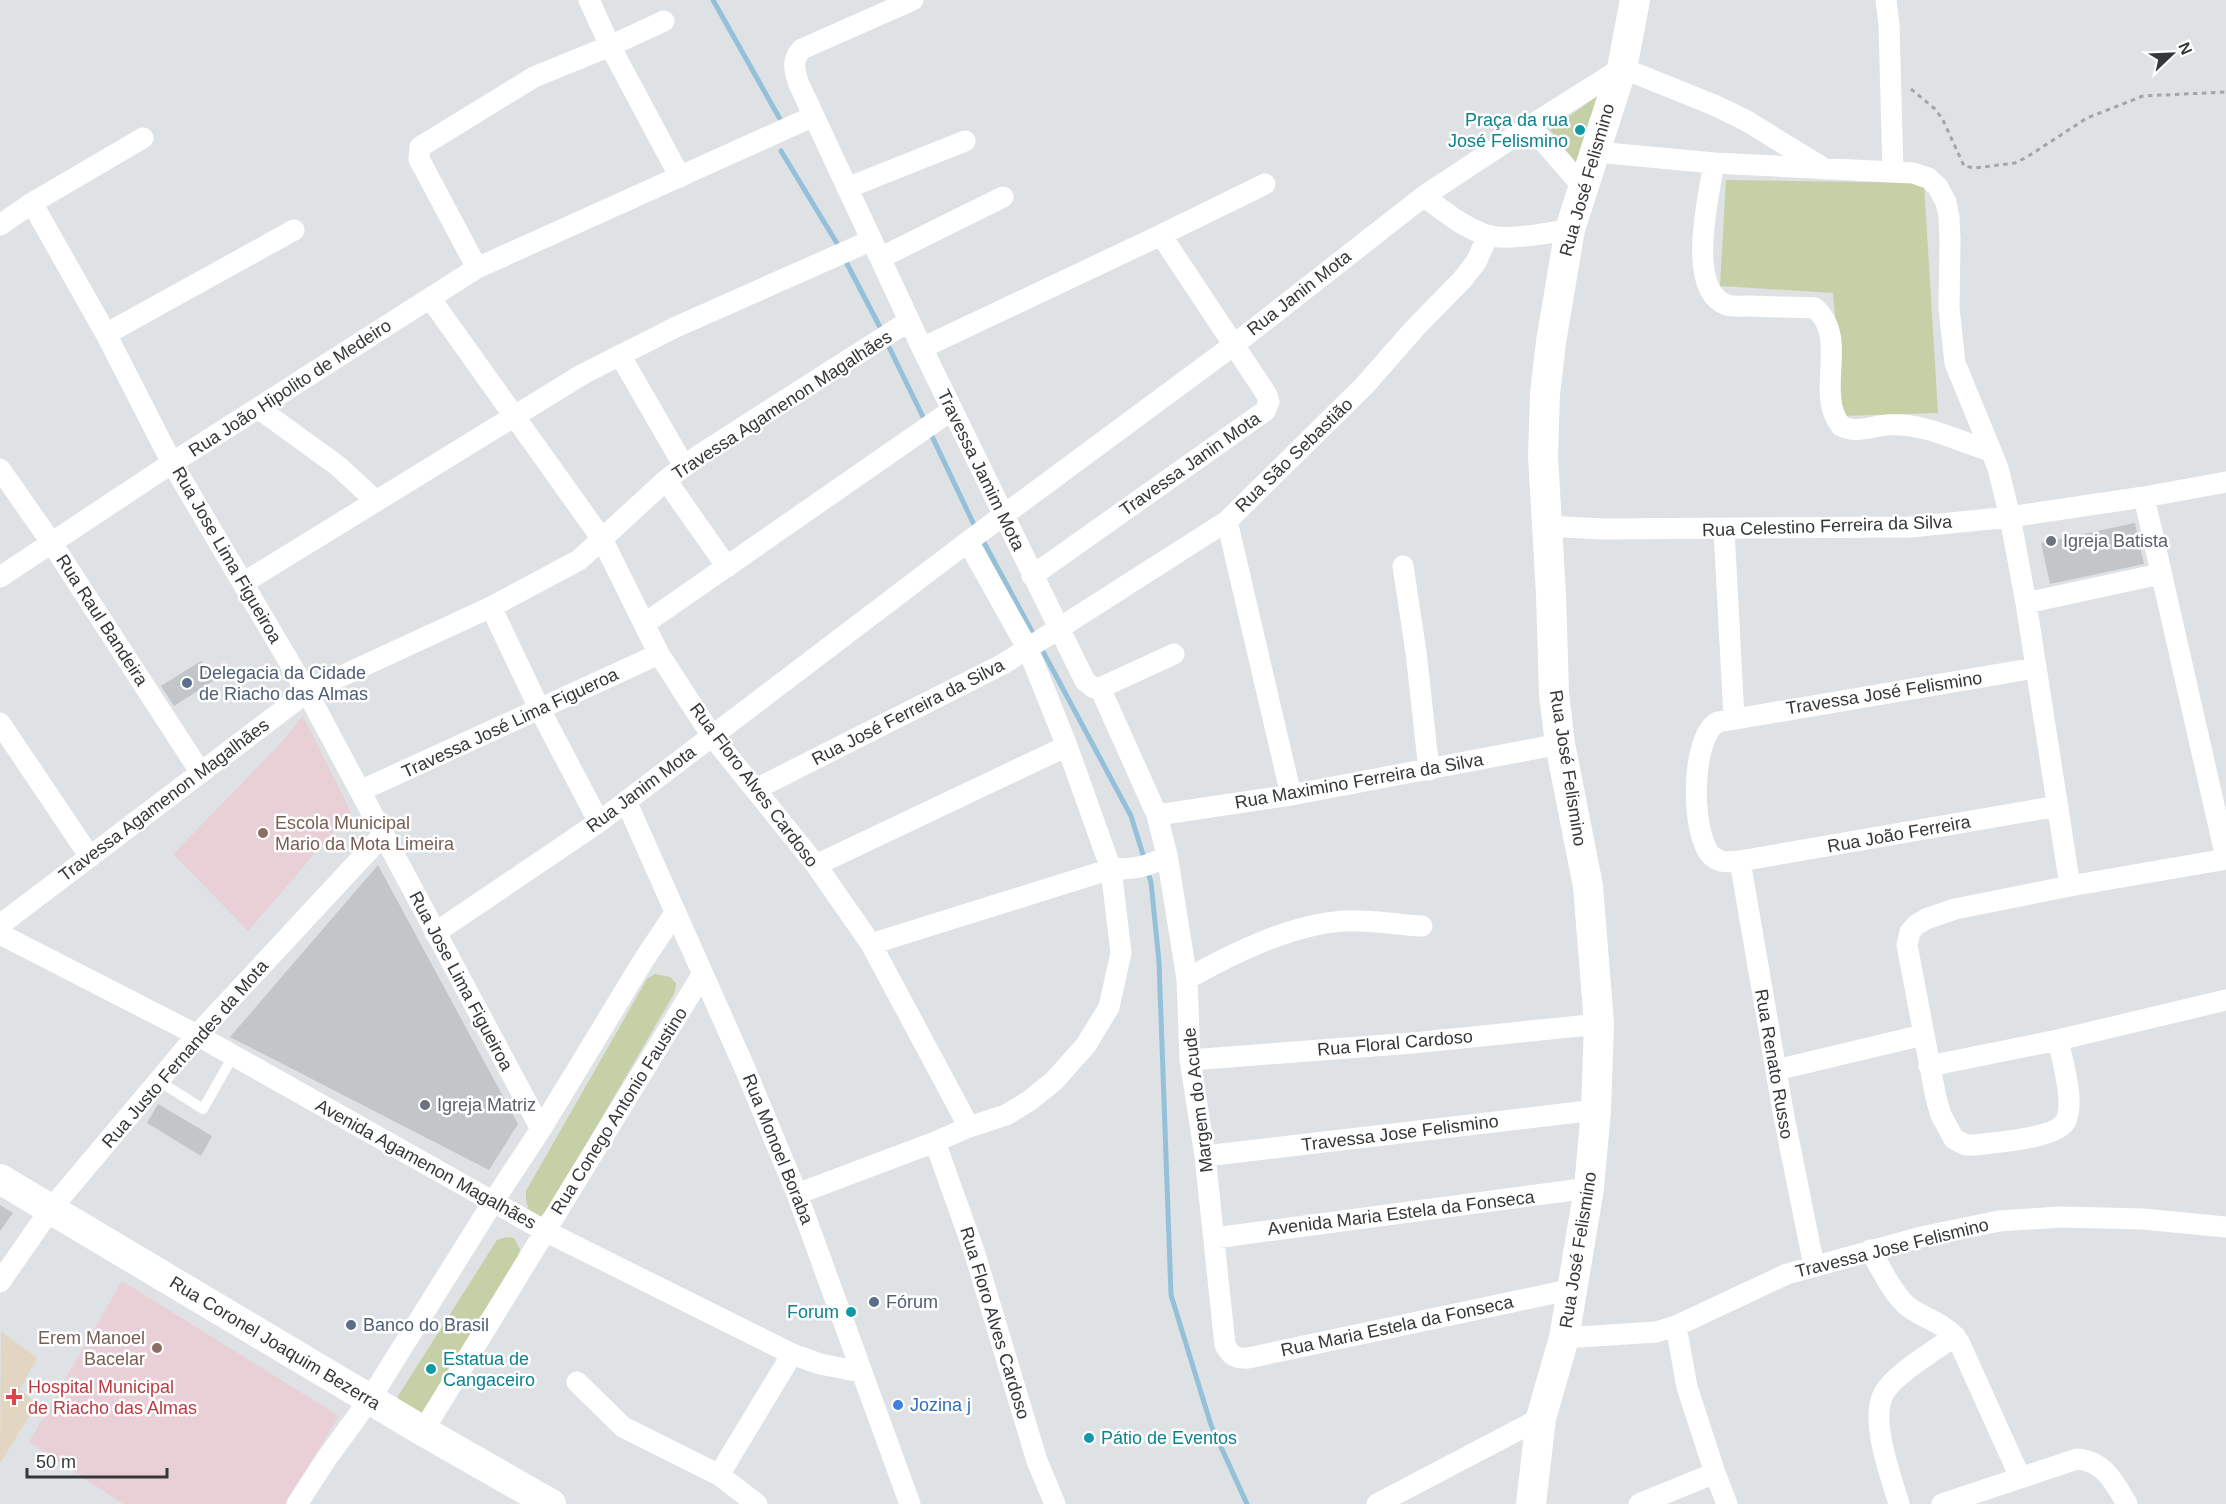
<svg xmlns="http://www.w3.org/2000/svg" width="2226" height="1504" font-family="Helvetica,sans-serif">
<rect width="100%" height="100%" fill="#dee2e5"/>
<path fill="#e9d0d7" d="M 303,716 L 351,812 L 248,931 L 173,854 L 278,746 Z
M 122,1281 L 339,1416 L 285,1504 L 123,1504 L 29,1442 Z"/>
<path fill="#e2d6c2" d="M 1,1331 L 37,1358 L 20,1389 L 37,1404 L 0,1463 Z"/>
<path fill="#c6d0a7" d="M 1603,92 L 1585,174 L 1550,130 Z
M 1726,180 L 1924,183 L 1938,413 L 1843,416 L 1833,293 L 1720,286 Z
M 655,974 L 670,977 L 676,983 L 675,992 L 548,1210 L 538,1218 L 530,1214 L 526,1200 L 526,1191 L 647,979 Z
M 506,1237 L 514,1238 L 520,1249 L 517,1260 L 429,1416 L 399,1410 L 398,1396 L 497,1240 Z"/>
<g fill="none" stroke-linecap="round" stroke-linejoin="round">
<path stroke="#95c0d9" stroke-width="5" d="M 713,0 L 780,119
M 781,151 L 838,245
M 844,258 L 882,331
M 888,345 L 925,421
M 930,432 L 976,529
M 981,537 L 1035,637
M 1040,646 L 1131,816 L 1145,861
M 1147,870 L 1151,882 L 1159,962 L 1171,1295 L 1211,1425 L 1247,1504"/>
</g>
<path fill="#c2c6c9" d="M 2135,523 L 2144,564 L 2050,584 L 2041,543 Z
M 201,661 L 213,681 L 174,706 L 161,686 Z
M 378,865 L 518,1124 L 489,1170 L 230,1037 Z
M 158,1104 L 212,1136 L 201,1156 L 147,1123 Z
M 0,1205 L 13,1213 L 0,1231 Z"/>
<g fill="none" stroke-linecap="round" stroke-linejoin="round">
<path stroke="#a2a6a8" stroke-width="3" stroke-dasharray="4.5 4.5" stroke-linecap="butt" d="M 1911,89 L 1935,109 L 1943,120 L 1964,166 L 1975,168 L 2015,163 L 2027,157 L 2087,118 L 2143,96 L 2226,92"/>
<path stroke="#fff" stroke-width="10" d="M 159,1081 L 203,1109 L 233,1056"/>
<path stroke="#fff" stroke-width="21" d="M 589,0 L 610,46 L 680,177
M 913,0 L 802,49 C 792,59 794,69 798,82 L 922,348 L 1085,681 L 1094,688 L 1100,688 L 1174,654
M 1886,0 L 1889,25 L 1893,172
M 1530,126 L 1584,188
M 1596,152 L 1714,163 L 1913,173 L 1928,178 L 1937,186 L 1946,202 L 1949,217 L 1950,241 L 1949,308 L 1955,363 L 1998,468 L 2010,517 L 2026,603 L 2070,886
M 1714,163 C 1709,195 1685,291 1727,305 C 1734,307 1743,306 1750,306 C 1772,307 1794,307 1815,308 C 1850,339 1814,392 1841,426 C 1856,434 1872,426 1887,425 C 1923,422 1957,441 1991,451
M 847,188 L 965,141
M 1424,196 C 1442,210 1464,228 1487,235 C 1505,241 1550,233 1570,229
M 32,203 L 106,334 L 172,463 L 307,692 L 541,1129
M 0,225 L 32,203 L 143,138
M 880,258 L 1003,197
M 477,268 L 419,159 L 420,147 L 534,77 L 610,46 L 664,21
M 430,298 L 602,539 L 659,654 L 712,736 L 816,865 L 871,944 L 969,1127 L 935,1142 L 797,1194
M 106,334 L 294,230
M 922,348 L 1161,235 L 1265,184
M 620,355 L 684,466
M 258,408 L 338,466 L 376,501
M 0,469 L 51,542 L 201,773
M 666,480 L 727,567
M 2144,497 L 2226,858
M 1227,521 L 1291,795
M 1545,526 L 1603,529 L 1910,527 L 2010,517 L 2144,497 L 2226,482
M 1724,530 L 1734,718
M 968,542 L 1028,649 L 1067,746 L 1111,869 L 1121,953 L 1109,1007 L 1086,1045 L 1054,1081 L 1029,1101 L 1006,1115 L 969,1127
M 1403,566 L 1416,652 L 1429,770
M 1032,576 L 1265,411 L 1269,402 L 1267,395 L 1161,235
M 0,577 L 172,463 L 477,268 L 814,116
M 243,583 L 583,374 L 676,327 L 872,240
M 2026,603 L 2160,574
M 491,607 L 540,710 L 599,822
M 644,624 L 952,410
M 2035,668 L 1718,722 C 1690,736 1690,838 1713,857 C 1721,863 1730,862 1740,861 L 2058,806
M 0,723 L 90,857
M 756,789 L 1003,664 L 1227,521 L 1364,386 L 1415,328 L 1462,280 L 1476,262 L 1488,236
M 360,791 L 659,654
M 626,801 L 746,1071 L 797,1194 L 910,1504
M 1157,815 L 1291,795 L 1560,744
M 1167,855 L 1187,979 L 1190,1060 L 1205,1156 L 1225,1345 C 1231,1356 1236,1359 1248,1358 L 1573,1289
M 1740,861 L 1784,1117 L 1814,1266
M 816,865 L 1067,746
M 0,925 L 307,692 L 491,607 L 579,560 L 666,480 L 701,454 L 909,321
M 435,933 L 599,822 L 974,537 L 1235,344 L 1424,196 L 1530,126 L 1622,68 L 1714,105 L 1745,120 L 1825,169
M 0,934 L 197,1035 L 545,1231 L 792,1354 L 820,1364 L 861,1372
M 871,944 L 1111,869 C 1133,869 1148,868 1167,855 L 1157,815 L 1100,688
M 1187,979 C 1233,953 1290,925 1343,921 C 1369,919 1397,925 1422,926
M 2058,1040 C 2062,1059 2076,1105 2065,1122 C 2054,1139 1996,1142 1976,1145 L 1966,1145 L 1954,1139 L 1941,1115 L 1936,1098 L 1907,945 L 1910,932 L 1916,925 L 1926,919 L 1955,909 L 2070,886 L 2226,859
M 1190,1060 L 1413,1043 L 1599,1024
M 1929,1066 L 2058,1040 L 2226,1000
M 1776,1070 L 1923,1035
M 935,1142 L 974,1251 L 1037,1461 L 1055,1504
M 1205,1156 L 1596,1110
M 1214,1238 L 1589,1188
M 1870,1250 C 1881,1268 1891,1291 1906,1305 C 1924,1320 1944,1321 1959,1342 L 2020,1477
M 0,1282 L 50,1210 L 197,1035 L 383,835
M 1564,1338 L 1656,1332 L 1676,1326 L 1787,1274 L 1921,1237 L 1999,1221 L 2061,1217 L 2143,1219 L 2226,1227
M 577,1382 L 623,1427 L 719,1475
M 423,1431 L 702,975
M 1715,1473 L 1727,1504
M 297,1504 L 327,1458 L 370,1399 L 493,1202 L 541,1129 L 643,961 L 675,913
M 757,1504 L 719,1475 L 792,1354
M 1377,1504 L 1541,1418
M 1639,1504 L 1715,1473 L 1687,1387 L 1676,1326
M 1899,1504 C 1891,1476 1870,1422 1883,1395 C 1891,1376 1937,1349 1955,1336
M 1942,1504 L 2077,1459 C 2104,1461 2115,1483 2127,1504"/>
<path stroke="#fff" stroke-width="30" d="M 0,1179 L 423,1431 L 551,1504
M 1531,1504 L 1541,1418 L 1564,1338 L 1589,1188 L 1596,1110 L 1599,1024 L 1588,886 L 1560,744 L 1554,694 L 1551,594 L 1543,456 L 1545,394 L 1551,342 L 1570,229 L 1622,68 L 1635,0"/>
</g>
<g fill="#0f9aa8" stroke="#fff" stroke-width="2">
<circle cx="1580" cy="130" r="6"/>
<circle cx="851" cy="1312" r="6"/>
<circle cx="431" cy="1369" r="6"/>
<circle cx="1089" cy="1438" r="6"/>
</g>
<g fill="#6b7280" stroke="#fff" stroke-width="2">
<circle cx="2051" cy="541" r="6"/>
<circle cx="425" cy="1105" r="6"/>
</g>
<g fill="#5c6f8a" stroke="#fff" stroke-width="2">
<circle cx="187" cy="683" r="6"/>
<circle cx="874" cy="1302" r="6"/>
<circle cx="351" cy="1325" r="6"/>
</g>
<g fill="#8d6e63" stroke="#fff" stroke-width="2">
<circle cx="263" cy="833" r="6"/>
<circle cx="157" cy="1348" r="6"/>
</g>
<path fill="#e0444e" stroke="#fff" stroke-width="2" d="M11 1388h6v6h6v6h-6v6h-6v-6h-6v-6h6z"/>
<circle fill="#3f7fe0" stroke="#fff" stroke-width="2" cx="898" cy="1405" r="6"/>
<g text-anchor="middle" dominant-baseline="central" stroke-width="5" stroke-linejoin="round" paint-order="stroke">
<g font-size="18" fill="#0d838f" stroke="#fff" text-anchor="end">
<text x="1568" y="120">Praça da rua<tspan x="1568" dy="21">José Felismino</tspan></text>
<text x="839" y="1312">Forum</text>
<text x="443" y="1359" text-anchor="start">Estatua de<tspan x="443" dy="21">Cangaceiro</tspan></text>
<text x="1101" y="1438" text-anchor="start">Pátio de Eventos</text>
</g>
<g font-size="18" fill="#353738" stroke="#fff">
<text transform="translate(1587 180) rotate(-74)">Rua José Felismino</text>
<text transform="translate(1299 293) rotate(-38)">Rua Janin Mota</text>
<text transform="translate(290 388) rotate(-33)">Rua João Hipolito de Medeiro</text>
<text transform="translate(782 405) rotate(-33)">Travessa Agamenon Magalhães</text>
<text transform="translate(1294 455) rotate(-44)">Rua São Sebastião</text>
<text transform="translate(1190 464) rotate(-35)">Travessa Janin Mota</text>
<text transform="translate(981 470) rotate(64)">Travessa Jamim Mota</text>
<text transform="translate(1827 526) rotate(-2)">Rua Celestino Ferreira da Silva</text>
<text transform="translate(227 555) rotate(60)">Rua Jose Lima Figueiroa</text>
<text transform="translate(102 620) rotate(57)">Rua Raul Bandeira</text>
<text transform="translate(1884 693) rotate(-9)">Travessa José Felismino</text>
<text transform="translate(908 712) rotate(-27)">Rua José Ferreira da Silva</text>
<text transform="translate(510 723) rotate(-25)">Travessa José Lima Figueroa</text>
<text transform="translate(1568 768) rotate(81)">Rua José Felismino</text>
<text transform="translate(1359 781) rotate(-10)">Rua Maximino Ferreira da Silva</text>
<text transform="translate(754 785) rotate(53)">Rua Floro Alves Cardoso</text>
<text transform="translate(641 789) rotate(-37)">Rua Janim Mota</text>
<text transform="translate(164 800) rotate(-37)">Travessa Agamenon Magalhães</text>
<text transform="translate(1899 834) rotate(-10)">Rua João Ferreira</text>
<text transform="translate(461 981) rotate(62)">Rua Jose Lima Figueiroa</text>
<text transform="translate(1395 1043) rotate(-5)">Rua Floral Cardoso</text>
<text transform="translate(185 1054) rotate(-49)">Rua Justo Fernandes da Mota</text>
<text transform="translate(1774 1064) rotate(80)">Rua Renato Russo</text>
<text transform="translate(1198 1100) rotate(-97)">Margem do Acude</text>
<text transform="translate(619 1111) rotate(-58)">Rua Conego Antonio Faustino</text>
<text transform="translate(1400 1133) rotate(-7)">Travessa Jose Felismino</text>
<text transform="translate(778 1149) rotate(68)">Rua Monoel Boraba</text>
<text transform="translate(426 1164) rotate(29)">Avenida Agamenon Magalhães</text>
<text transform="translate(1401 1213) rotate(-7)">Avenida Maria Estela da Fonseca</text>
<text transform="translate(1892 1248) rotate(-14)">Travessa Jose Felismino</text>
<text transform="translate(1578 1250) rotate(-81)">Rua José Felismino</text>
<text transform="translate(995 1323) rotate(73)">Rua Floro Alves Cardoso</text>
<text transform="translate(1397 1326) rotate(-12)">Rua Maria Estela da Fonseca</text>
<text transform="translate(275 1343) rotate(31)">Rua Coronel Joaquim Bezerra</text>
</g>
<g font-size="18" fill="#5b616d" stroke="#fff" text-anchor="start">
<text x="2063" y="541">Igreja Batista</text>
<text x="437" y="1105">Igreja Matriz</text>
</g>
<g font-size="18" fill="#4e5e75" stroke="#fff" text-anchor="start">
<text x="199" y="673">Delegacia da Cidade<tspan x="199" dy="21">de Riacho das Almas</tspan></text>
<text x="886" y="1302">Fórum</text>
<text x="363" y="1325">Banco do Brasil</text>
</g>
<g font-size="18" fill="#785e54" stroke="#fff" text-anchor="start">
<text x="275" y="823">Escola Municipal<tspan x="275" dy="21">Mario da Mota Limeira</tspan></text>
<text x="145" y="1338" text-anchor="end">Erem Manoel<tspan x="145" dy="21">Bacelar</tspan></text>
</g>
<g font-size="18" fill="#be3a42" stroke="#fff" text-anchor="start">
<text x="28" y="1387">Hospital Municipal<tspan x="28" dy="21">de Riacho das Almas</tspan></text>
</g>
<g font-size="18" fill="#366cbe" stroke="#fff" text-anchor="start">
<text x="910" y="1405">Jozina j</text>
</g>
</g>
<g transform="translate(2172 54) rotate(67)" stroke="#ffffff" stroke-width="4.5" paint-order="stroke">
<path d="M0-4.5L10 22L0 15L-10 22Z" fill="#353738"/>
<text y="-9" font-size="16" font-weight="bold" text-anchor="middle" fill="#353738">N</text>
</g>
<path d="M27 1468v9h140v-9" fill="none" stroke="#353738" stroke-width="3"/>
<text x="36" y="1468" font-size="18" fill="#353738" stroke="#ffffff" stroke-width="4.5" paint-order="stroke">50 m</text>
</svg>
